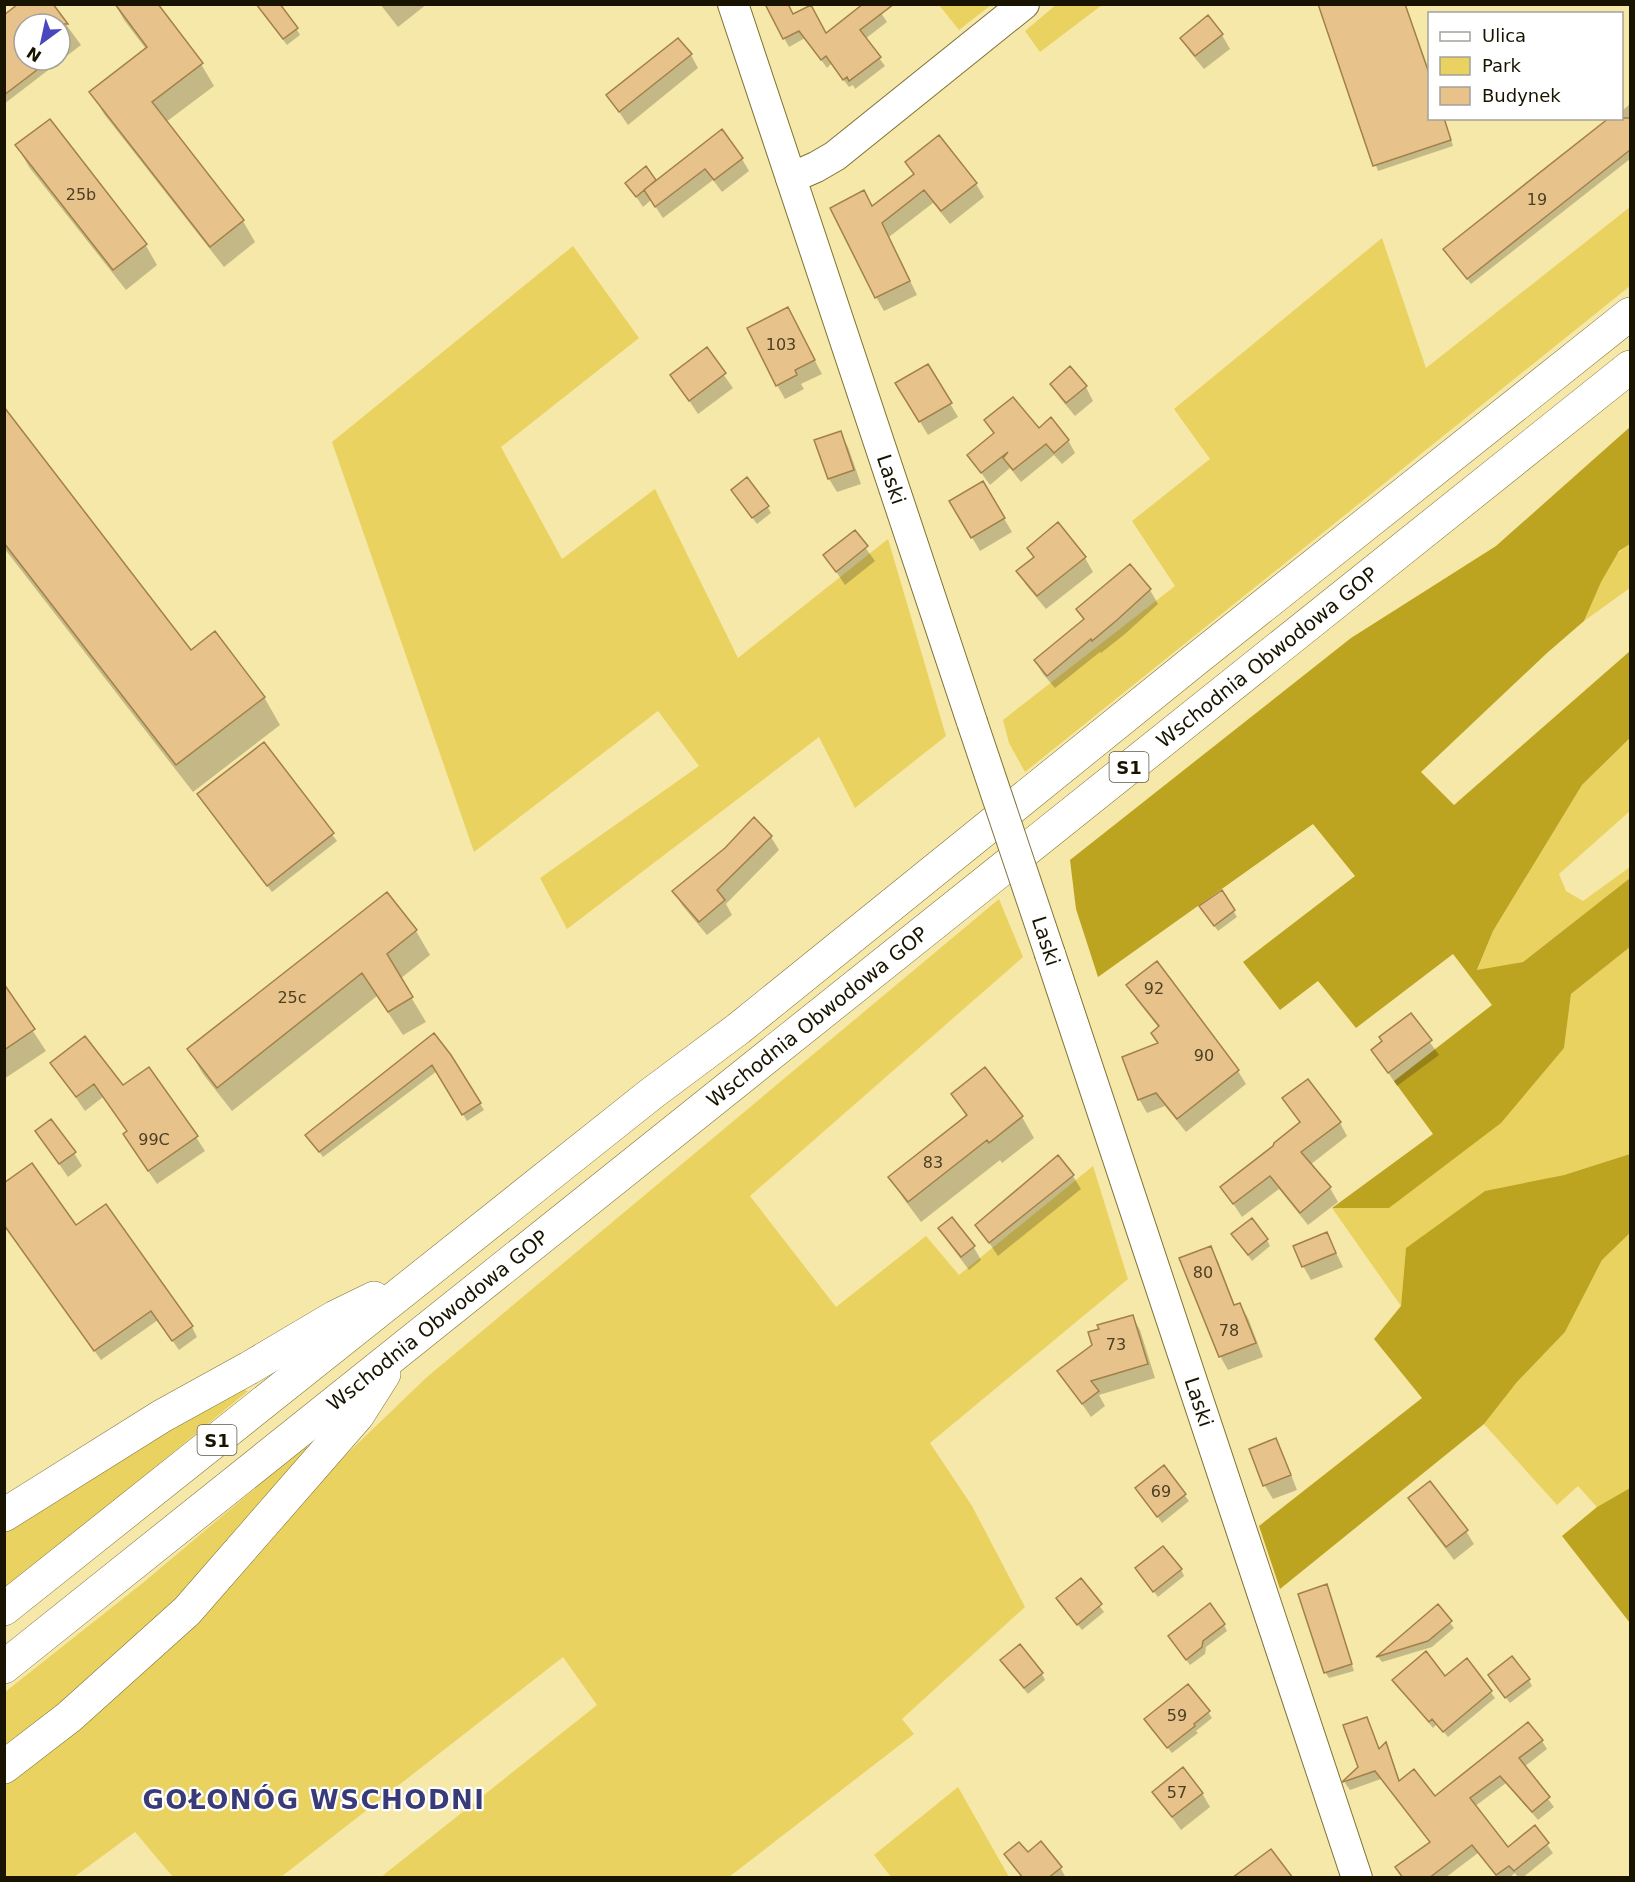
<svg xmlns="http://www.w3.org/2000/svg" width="1635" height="1882" font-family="'DejaVu Sans',sans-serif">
<rect width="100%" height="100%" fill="#f6e8a8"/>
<path fill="#ead261" d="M 1057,4 L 1102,5 L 1040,52 L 1025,31 Z
M 939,5 L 991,5 L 959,30 Z
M 1630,207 L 1630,286 L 1025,772 L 1009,743 L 1003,720 L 1175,586 L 1132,521 L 1210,459 L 1174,409 L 1382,238 L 1426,368 Z
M 573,246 L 639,338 L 501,447 L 562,559 L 655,489 L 738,658 L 888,539 L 946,736 L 855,808 L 819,737 L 567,929 L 540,878 L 699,766 L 658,711 L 474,852 L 332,442 Z
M 1630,544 L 1630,588 L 1584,621 C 1595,595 1605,558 1630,544 Z
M 1630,738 L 1630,811 L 1559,874 L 1566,891 L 1583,901 L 1630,867 L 1630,878 L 1523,962 L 1477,971 L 1493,931 L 1582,785 Z
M 999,899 L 1023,957 L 750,1196 L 836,1307 L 926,1236 L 959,1275 L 1093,1166 L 1128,1279 L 930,1443 L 972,1506 L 1025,1607 L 902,1719 L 914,1734 L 729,1877 L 381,1877 L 597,1705 L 563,1657 L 281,1877 L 173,1877 L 135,1832 L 74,1877 L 5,1878 L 5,1782 L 427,1377 Z
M 1630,947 L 1630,1154 L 1564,1175 L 1485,1192 L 1406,1248 L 1401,1306 L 1332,1208 L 1389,1208 L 1564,1048 L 1571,994 Z
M 1630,1233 L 1630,1488 L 1597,1507 L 1578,1486 L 1557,1505 L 1484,1424 L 1517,1382 L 1565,1332 L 1602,1260 Z
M 239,1388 L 248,1391 L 5,1590 L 5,1532 L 58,1495 Z
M 305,1446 L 311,1450 L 240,1536 L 124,1651 L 5,1749 L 5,1692 L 144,1582 Z
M 958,1787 L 1009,1877 L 891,1877 L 874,1855 Z"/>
<path fill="#bca320" d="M 1630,427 L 1630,544 L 1619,551 L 1601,582 L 1584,621 L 1547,653 L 1421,772 L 1454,805 L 1630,651 L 1630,738 L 1582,785 L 1493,931 L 1477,970 L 1523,962 L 1630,878 L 1630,947 L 1571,994 L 1564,1048 L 1501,1123 L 1389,1208 L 1332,1208 L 1433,1134 L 1394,1081 L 1492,1005 L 1453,954 L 1356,1028 L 1318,981 L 1280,1010 L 1243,962 L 1355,876 L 1313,824 L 1098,977 L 1076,909 L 1070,860 L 1351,638 L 1496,546 Z
M 1630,1154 L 1630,1233 L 1602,1260 L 1565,1332 L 1517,1382 L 1484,1424 L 1280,1589 L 1259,1526 L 1422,1398 L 1374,1339 L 1401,1306 L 1406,1248 L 1485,1191 L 1564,1175 Z
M 1630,1488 L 1630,1623 L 1562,1536 L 1597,1507 Z"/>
<path fill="#0003" fill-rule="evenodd" d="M 51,4 L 81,45 L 4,104 L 4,17 ZM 24,24 L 60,24 L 60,60 L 24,60 Z
M 115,4 L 156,4 L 201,64 L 214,86 L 166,122 L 243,221 L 255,242 L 224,267 L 104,114 L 91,92 L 146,49 L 124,20 Z
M 257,4 L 296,28 L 300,35 L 287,45 Z
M 380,4 L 427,4 L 398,27 Z
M 875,4 L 887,22 L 865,39 L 885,66 L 855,89 L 853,85 L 849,87 L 831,64 L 827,68 L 805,38 L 789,47 L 784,38 L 793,16 L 825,35 Z
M 1320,4 L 1405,4 L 1430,76 L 1430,118 L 1444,118 L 1453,146 L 1378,171 Z
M 1222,35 L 1230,49 L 1204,69 L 1190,52 L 1182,39 Z
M 678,40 L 691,55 L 698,68 L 628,125 L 608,96 Z
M 1630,104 L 1630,159 L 1471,284 L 1449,256 L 1622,118 L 1622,111 Z
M 17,146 L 145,244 L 157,265 L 126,290 L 29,167 Z
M 742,159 L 749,171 L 722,192 L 713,180 L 663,218 L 651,200 L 643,207 L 627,183 L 646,168 L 656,182 Z
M 907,162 L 976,184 L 984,197 L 950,224 L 933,203 L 889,237 L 917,295 L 884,311 L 876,297 L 872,208 L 914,175 Z
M 795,323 L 822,374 L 801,384 L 804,389 L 785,399 L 777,385 Z
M 706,350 L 733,388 L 698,414 L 672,375 Z
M 928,366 L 958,417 L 928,435 L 897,384 Z
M 1052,384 L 1086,387 L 1093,401 L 1075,416 L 1060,398 Z
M 4,410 L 191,652 L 264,697 L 280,725 L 193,792 L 4,548 Z
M 986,420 L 1038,430 L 1068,440 L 1075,453 L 1062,464 L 1054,455 L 1021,482 L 1010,468 L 990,485 L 969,456 L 995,435 Z
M 840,433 L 848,447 L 861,484 L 837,492 L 829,479 Z
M 983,483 L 1012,532 L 980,551 L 951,502 Z
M 737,497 L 767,506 L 771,513 L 757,524 Z
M 854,532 L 875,561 L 845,585 L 825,555 Z
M 1029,548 L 1085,558 L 1093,572 L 1046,609 L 1026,585 L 1018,572 L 1035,559 Z
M 1130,567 L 1150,590 L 1158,604 L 1125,634 L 1101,653 L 1100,652 L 1055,688 L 1043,674 L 1035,661 L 1084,620 L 1078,609 Z
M 263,744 L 337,841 L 272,892 L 202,800 Z
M 771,837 L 779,850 L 726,904 L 732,915 L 707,935 L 682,905 L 674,892 Z
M 1222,892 L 1237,917 L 1218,931 L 1205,913 Z
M 387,894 L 416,931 L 430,955 L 400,979 L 426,1022 L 403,1035 L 377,996 L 232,1111 L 203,1074 L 189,1050 Z
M 1128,985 L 1238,1071 L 1246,1084 L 1186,1132 L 1165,1106 L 1147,1113 L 1139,1099 L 1159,1045 L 1159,1028 L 1136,999 Z
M 4,987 L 46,1051 L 4,1079 Z
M 1411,1016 L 1439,1055 L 1397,1086 L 1373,1050 Z
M 434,1035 L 450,1056 L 484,1110 L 467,1121 L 437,1071 L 323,1157 L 311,1141 Z
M 52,1063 L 122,1087 L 196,1137 L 205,1151 L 157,1184 L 133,1149 L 128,1133 L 103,1097 L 85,1111 Z
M 953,1094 L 1022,1117 L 1034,1138 L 1002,1163 L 1000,1160 L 921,1222 L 903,1198 L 890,1177 L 967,1118 Z
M 1284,1099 L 1340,1123 L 1347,1136 L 1310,1165 L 1330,1188 L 1338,1202 L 1308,1225 L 1279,1189 L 1242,1217 L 1222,1187 L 1301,1124 Z
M 37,1132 L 74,1153 L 82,1166 L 68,1177 Z
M 1073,1176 L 1081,1189 L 998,1256 L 977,1225 Z
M 4,1224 L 76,1227 L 192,1327 L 197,1337 L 179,1350 L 158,1320 L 101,1360 Z
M 940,1228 L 973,1246 L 981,1260 L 969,1270 L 948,1242 Z
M 1327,1234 L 1343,1267 L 1311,1280 L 1303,1266 Z
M 1267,1240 L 1270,1246 L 1252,1261 L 1237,1241 Z
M 1210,1248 L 1218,1261 L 1235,1306 L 1240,1304 L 1248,1318 L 1263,1357 L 1228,1370 L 1220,1356 Z
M 1132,1316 L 1140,1330 L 1155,1378 L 1099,1395 L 1105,1406 L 1091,1417 L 1059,1371 Z
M 1275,1440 L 1283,1454 L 1297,1490 L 1273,1499 L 1265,1486 L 1251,1449 Z
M 1163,1467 L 1189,1501 L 1162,1523 L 1141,1494 Z
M 1410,1498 L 1466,1531 L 1474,1544 L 1454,1560 L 1418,1512 Z
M 1181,1569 L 1184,1576 L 1158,1597 L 1141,1575 Z
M 1081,1581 L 1104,1612 L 1082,1630 L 1062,1605 Z
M 1326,1586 L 1354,1671 L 1329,1678 L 1325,1672 Z
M 1438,1607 L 1454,1628 L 1432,1647 L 1382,1662 L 1378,1657 Z
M 1224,1625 L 1227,1631 L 1206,1647 L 1205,1654 L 1190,1665 L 1170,1637 Z
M 1467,1660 L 1495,1698 L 1448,1737 L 1437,1724 L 1433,1728 L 1398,1686 L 1444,1678 Z
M 1006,1667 L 1042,1674 L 1045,1680 L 1028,1694 Z
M 1529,1680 L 1532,1686 L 1510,1703 L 1494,1682 Z
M 1208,1712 L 1212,1718 L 1196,1731 L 1198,1733 L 1172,1753 L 1149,1726 Z
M 1367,1719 L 1380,1750 L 1385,1744 L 1390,1753 L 1400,1782 L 1435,1798 L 1542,1741 L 1547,1749 L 1524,1767 L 1554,1807 L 1538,1820 L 1506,1783 L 1474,1807 L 1508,1849 L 1535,1828 L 1553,1853 L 1522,1878 L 1518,1878 L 1515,1873 L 1509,1878 L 1498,1878 L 1478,1853 L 1445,1878 L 1403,1878 L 1431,1843 L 1381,1779 L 1350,1790 L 1345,1783 L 1359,1768 Z
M 1154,1793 L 1202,1793 L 1210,1807 L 1181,1830 Z
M 1006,1854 L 1028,1854 L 1060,1867 L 1066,1878 L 1022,1878 Z"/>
<path fill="#e7c38b" stroke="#a2804a" stroke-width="1.5" d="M 18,4 L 53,4 L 68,24 L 24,24 L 24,60 L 50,60 L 4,95 L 4,15 Z
M 115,4 L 158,4 L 203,63 L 152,102 L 244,220 L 210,247 L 89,92 L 147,47 Z
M 256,4 L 280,4 L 298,28 L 283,39 Z
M 765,4 L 788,4 L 793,14 L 811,5 L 826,33 L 863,4 L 894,4 L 860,30 L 881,57 L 849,81 L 847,77 L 843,80 L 826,56 L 821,60 L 799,31 L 783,39 Z
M 1318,4 L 1405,4 L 1430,76 L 1430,118 L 1444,118 L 1451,140 L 1373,166 Z
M 1208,15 L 1223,34 L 1195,56 L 1180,38 Z
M 678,38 L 692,54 L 619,112 L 606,95 Z
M 1609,118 L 1630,118 L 1630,150 L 1467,279 L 1443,249 Z
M 50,119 L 147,244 L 113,270 L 15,145 Z
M 722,129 L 743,158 L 714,180 L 705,169 L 655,207 L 644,190 Z
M 939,135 L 977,183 L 941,211 L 924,190 L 882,223 L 910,281 L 875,298 L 830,208 L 864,190 L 872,206 L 914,174 L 905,162 Z
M 646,166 L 656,180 L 636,197 L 625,183 Z
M 788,307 L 815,360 L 795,370 L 797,375 L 776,386 L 747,328 Z
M 707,347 L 726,373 L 689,401 L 670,375 Z
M 928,364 L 952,403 L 919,422 L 895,383 Z
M 1070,366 L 1087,386 L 1066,403 L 1050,384 Z
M 1013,397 L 1039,428 L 1051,417 L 1069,440 L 1054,453 L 1046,444 L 1013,470 L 1003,458 L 1008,452 L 981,473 L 967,455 L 994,433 L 984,420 Z
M 4,407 L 191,650 L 215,631 L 265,697 L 176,765 L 4,543 Z
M 841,431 L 854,470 L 828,479 L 814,440 Z
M 747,477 L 769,506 L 752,518 L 731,490 Z
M 983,481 L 1005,518 L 971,538 L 949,501 Z
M 1058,522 L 1086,557 L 1037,596 L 1016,571 L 1034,557 L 1027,548 Z
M 855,530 L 868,546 L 836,572 L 823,555 Z
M 1130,564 L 1151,589 L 1117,620 L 1092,641 L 1091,639 L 1047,676 L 1034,660 L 1084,619 L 1076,609 Z
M 264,742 L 334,833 L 267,886 L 197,794 Z
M 754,817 L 772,836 L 717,890 L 725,900 L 699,922 L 672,891 L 725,848 Z
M 1222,890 L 1235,910 L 1214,926 L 1199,906 Z
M 387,892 L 417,930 L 387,954 L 413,997 L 388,1012 L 362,973 L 217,1088 L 187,1049 Z
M 1157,961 L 1239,1070 L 1177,1119 L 1156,1093 L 1138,1100 L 1122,1057 L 1158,1043 L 1151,1033 L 1159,1026 L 1126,985 Z
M 4,984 L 35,1029 L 4,1050 Z
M 1411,1013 L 1432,1040 L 1388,1073 L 1371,1050 L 1382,1041 L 1379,1037 Z
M 434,1033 L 451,1055 L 481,1103 L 462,1115 L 432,1065 L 319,1152 L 305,1135 Z
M 85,1036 L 123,1085 L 149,1067 L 198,1136 L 148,1171 L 123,1134 L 127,1131 L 94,1084 L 76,1097 L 50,1063 Z
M 985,1067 L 1023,1116 L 989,1143 L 987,1140 L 908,1202 L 888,1177 L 967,1115 L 951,1094 Z
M 1308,1079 L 1341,1122 L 1301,1152 L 1331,1187 L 1300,1213 L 1270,1176 L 1233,1204 L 1220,1187 L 1273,1146 L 1274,1143 L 1300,1122 L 1282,1098 Z
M 51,1119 L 76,1152 L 59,1164 L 35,1131 Z
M 1058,1155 L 1074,1175 L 989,1243 L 975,1225 Z
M 32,1163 L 76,1225 L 106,1204 L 193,1326 L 172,1341 L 151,1311 L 94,1351 L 4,1225 L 4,1183 Z
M 952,1217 L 975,1246 L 961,1257 L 938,1228 Z
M 1252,1218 L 1268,1239 L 1248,1255 L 1231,1234 Z
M 1327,1232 L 1336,1253 L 1302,1267 L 1293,1246 Z
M 1211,1246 L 1234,1305 L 1240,1303 L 1256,1343 L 1219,1357 L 1179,1258 Z
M 1133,1315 L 1148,1364 L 1091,1381 L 1099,1391 L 1082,1404 L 1057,1371 L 1092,1345 L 1088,1332 L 1099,1329 L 1097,1325 Z
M 1276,1438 L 1291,1475 L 1263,1486 L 1249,1449 Z
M 1164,1465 L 1186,1494 L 1157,1517 L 1135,1488 Z
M 1430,1481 L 1468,1530 L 1446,1547 L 1408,1498 Z
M 1163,1546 L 1182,1569 L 1153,1592 L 1135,1568 Z
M 1081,1578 L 1102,1604 L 1077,1625 L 1056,1598 Z
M 1327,1584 L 1352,1664 L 1324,1673 L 1298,1594 Z
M 1210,1603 L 1225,1624 L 1203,1641 L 1202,1647 L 1186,1660 L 1168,1636 Z
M 1438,1604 L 1452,1621 L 1428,1641 L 1376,1657 Z
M 1020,1644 L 1043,1673 L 1024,1688 L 1000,1660 Z
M 1426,1651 L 1445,1676 L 1467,1658 L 1492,1691 L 1443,1732 L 1432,1719 L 1429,1722 L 1392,1680 Z
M 1512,1656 L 1530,1679 L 1505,1698 L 1488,1675 Z
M 1188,1684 L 1210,1711 L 1194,1724 L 1195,1726 L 1167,1748 L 1144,1719 Z
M 1367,1717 L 1379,1749 L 1386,1742 L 1399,1781 L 1414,1769 L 1435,1796 L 1528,1722 L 1543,1740 L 1519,1758 L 1550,1797 L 1532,1812 L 1500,1776 L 1470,1798 L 1508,1847 L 1535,1825 L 1549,1843 L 1514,1871 L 1509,1866 L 1496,1875 L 1472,1845 L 1429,1878 L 1403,1878 L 1395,1867 L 1430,1842 L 1375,1771 L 1343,1782 L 1343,1781 L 1358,1767 L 1343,1725 Z
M 1183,1767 L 1203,1793 L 1172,1817 L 1152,1792 Z
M 1041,1841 L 1062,1867 L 1048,1878 L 1023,1878 L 1004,1854 L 1019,1842 L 1028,1852 Z
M 1271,1849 L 1293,1878 L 1232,1878 Z"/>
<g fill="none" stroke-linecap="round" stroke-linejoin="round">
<g stroke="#7f7235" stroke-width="32">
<g id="minor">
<path id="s1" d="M 733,4 L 972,722"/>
<path d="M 791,178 L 816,167 L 835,156 L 1024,4"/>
<path id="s2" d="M 1050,954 L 1357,1878"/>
</g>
</g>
<g stroke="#7f7235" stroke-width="34">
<g id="highway">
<path d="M 4,1515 L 162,1416 L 249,1368 L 335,1317 L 374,1298"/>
<path d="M 4,1609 L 651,1094 L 738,1029 L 1195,660 L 1630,314"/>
<path id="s3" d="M 4,1667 L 1630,367"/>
<path d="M 4,1767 L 69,1717 L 187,1611 L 358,1415 L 384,1374"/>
</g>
</g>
<use href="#minor" stroke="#fff" stroke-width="30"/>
<use href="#highway" stroke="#fff" stroke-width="33"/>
<g stroke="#7f7235" stroke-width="32" stroke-linecap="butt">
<path id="minor-bridge" d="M 972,722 L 1050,954"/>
</g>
<use href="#minor-bridge" stroke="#fff" stroke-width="30"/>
</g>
<g text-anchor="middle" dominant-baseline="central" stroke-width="4.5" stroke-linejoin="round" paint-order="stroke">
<g font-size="16" fill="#4c4023">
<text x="81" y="194">25b</text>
<text x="1537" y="199">19</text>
<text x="781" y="344">103</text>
<text x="1154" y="988">92</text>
<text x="292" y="997">25c</text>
<text x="1204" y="1055">90</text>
<text x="154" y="1139">99C</text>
<text x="933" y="1162">83</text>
<text x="1203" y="1272">80</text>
<text x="1229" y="1330">78</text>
<text x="1116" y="1344">73</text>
<text x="1161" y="1491">69</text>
<text x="1177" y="1715">59</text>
<text x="1177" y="1792">57</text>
</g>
<g fill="#fff" stroke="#5e5a4c" stroke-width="1.5">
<rect x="1109.5" y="752" width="39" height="30" rx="4.5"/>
<rect x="197.5" y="1425" width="39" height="30" rx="4.5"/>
</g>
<g font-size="18" font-weight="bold" fill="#191400">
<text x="1129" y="767">S1</text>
<text x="217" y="1440">S1</text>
</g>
<g font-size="20" fill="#191400" stroke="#fff">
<text stroke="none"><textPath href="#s1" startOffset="501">Laski</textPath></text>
<text stroke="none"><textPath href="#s3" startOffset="1617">Wschodnia Obwodowa GOP</textPath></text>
<text transform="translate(1046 941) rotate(72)">Laski</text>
<text stroke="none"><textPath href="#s3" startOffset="1041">Wschodnia Obwodowa GOP</textPath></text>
<text stroke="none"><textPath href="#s3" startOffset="555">Wschodnia Obwodowa GOP</textPath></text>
<text stroke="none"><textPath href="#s2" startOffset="472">Laski</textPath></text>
</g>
<g font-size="26" font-weight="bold" letter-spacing="1.5" fill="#383b77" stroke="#fff">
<text x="314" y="1800">GOŁONÓG WSCHODNI</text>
</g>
</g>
<rect width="1635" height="1882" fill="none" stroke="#191400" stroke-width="12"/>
<rect x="1428" y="12" width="195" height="108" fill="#ffffff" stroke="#a3a199" stroke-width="1.5"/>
<rect x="1440" y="32" width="30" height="9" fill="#ffffff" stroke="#a3a199" stroke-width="1.5"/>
<text x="1482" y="42" font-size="18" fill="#191400">Ulica</text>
<rect x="1440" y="57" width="30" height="18" fill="#ead261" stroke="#a3a199" stroke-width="1.5"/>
<text x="1482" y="72" font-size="18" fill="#191400">Park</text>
<rect x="1440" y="87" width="30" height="18" fill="#e7c38b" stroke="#a3a199" stroke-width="1.5"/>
<text x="1482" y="102" font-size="18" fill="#191400">Budynek</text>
<g transform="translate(42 42) rotate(213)"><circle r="28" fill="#ffffff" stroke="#a3a199" stroke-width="1.5"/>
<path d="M0-4.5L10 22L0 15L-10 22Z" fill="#4947be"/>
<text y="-9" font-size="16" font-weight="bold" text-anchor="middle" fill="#191400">N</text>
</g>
</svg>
